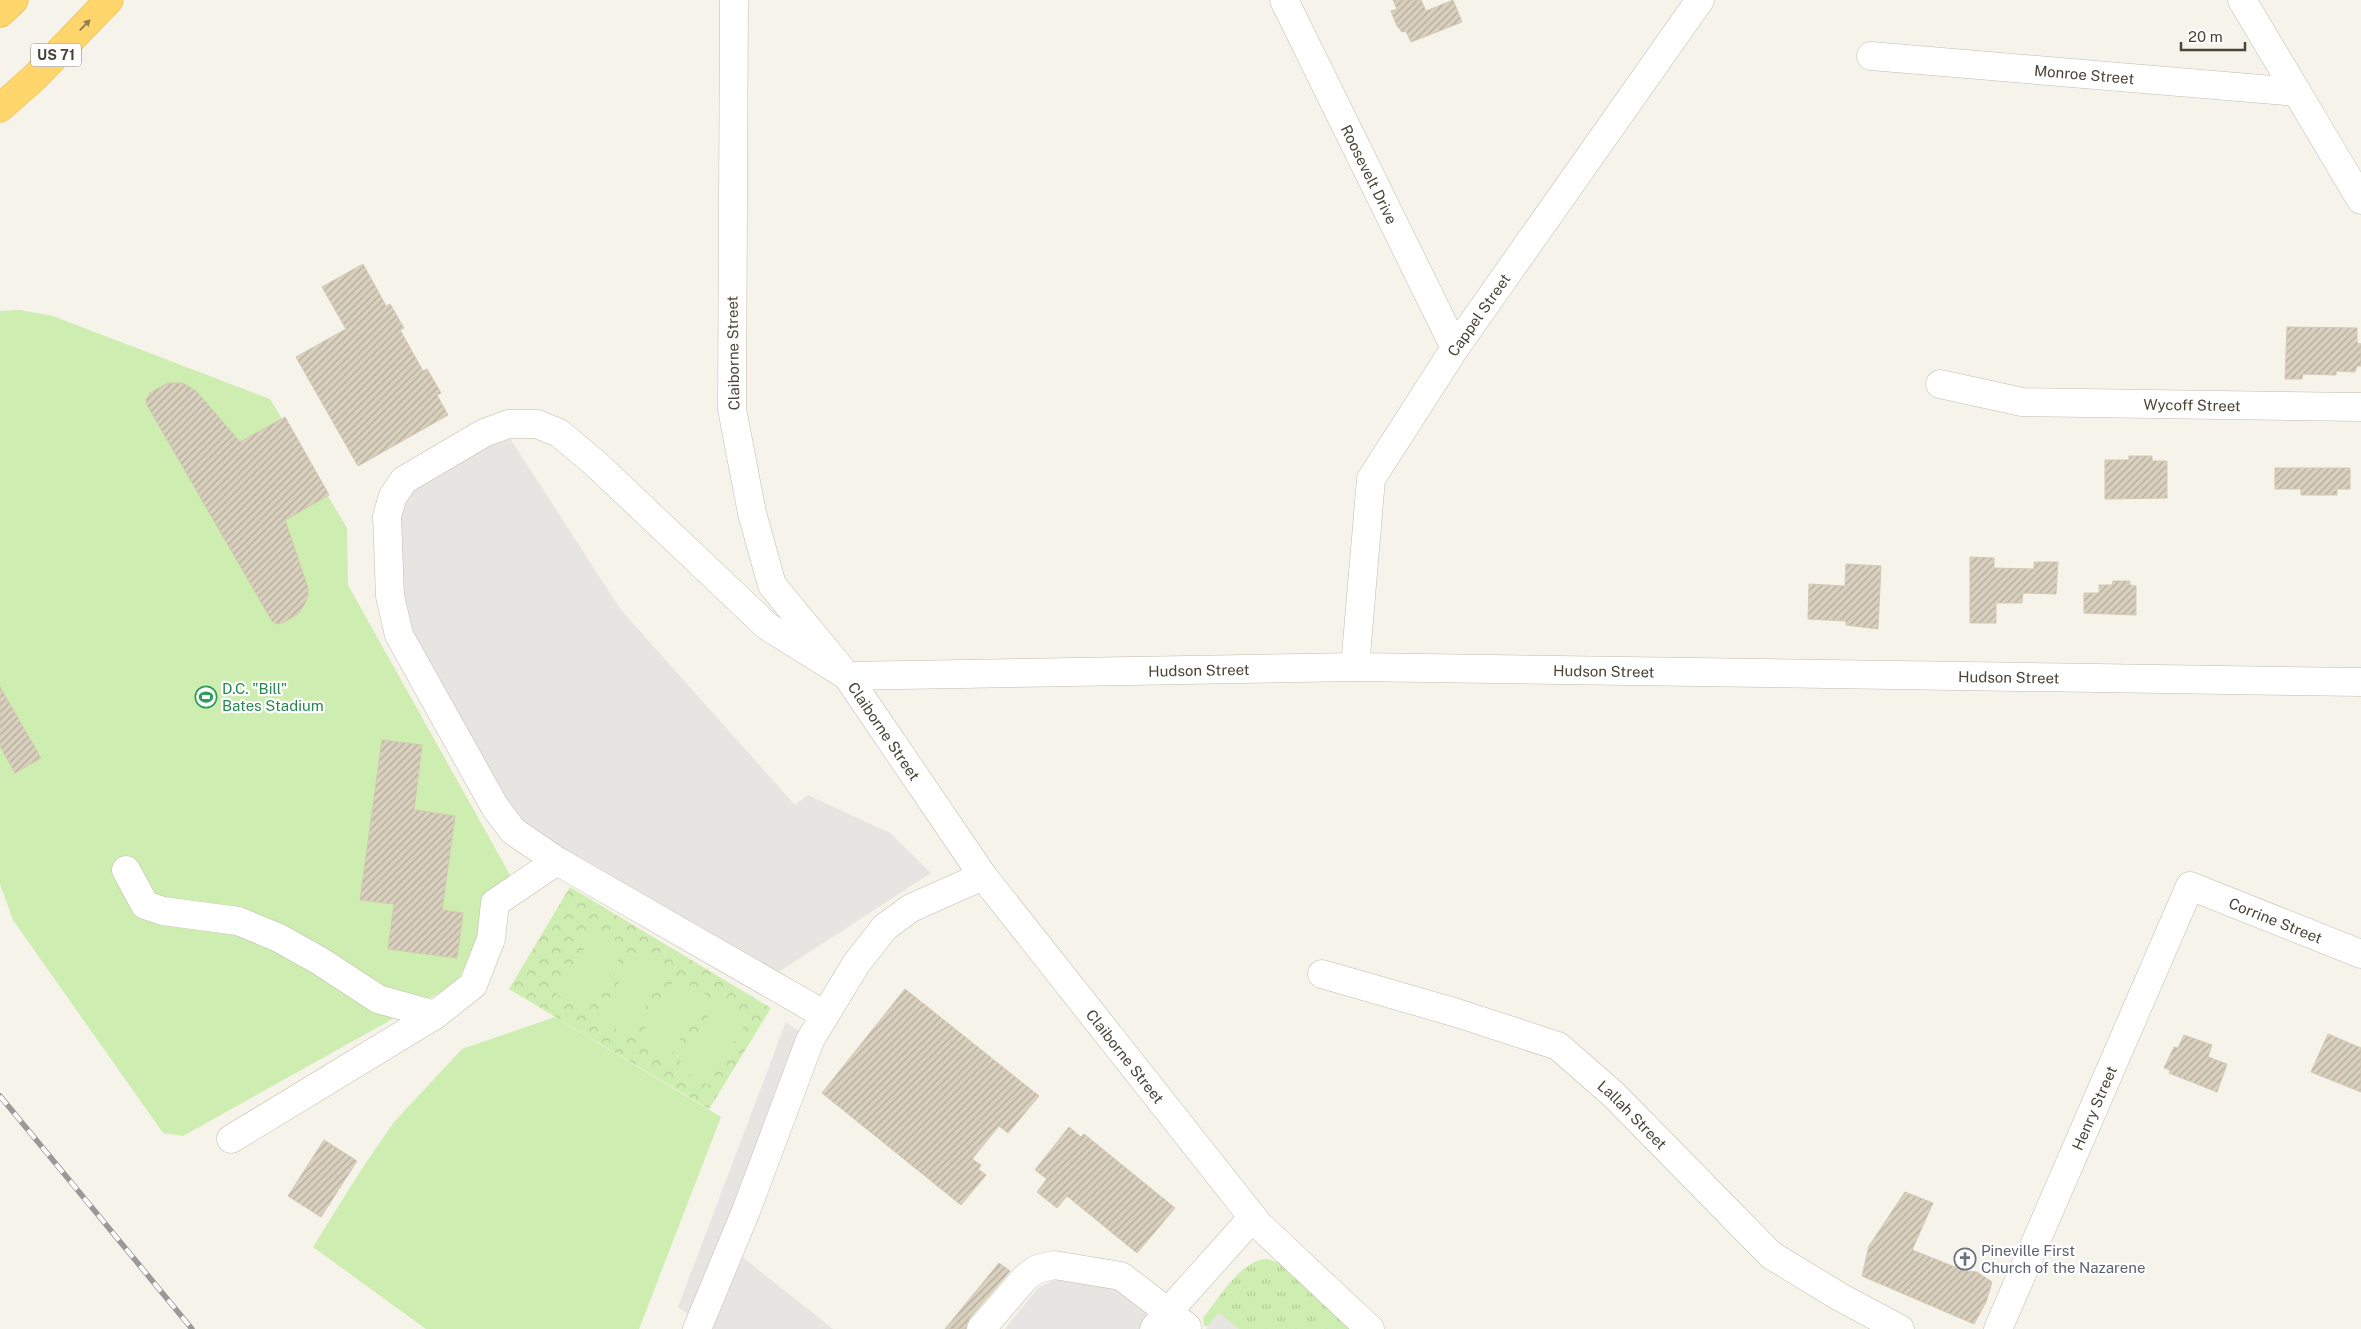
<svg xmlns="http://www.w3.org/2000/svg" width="2361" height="1329" font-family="'Public Sans',sans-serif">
<defs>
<pattern id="grass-tufts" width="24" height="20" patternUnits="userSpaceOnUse" patternTransform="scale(1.25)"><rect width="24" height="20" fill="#ceedb0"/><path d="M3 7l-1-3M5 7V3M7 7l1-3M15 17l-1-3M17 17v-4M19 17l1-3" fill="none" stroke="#b2cc98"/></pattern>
<pattern id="park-crowns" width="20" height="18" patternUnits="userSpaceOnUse" patternTransform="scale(1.25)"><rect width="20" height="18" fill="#ceedb0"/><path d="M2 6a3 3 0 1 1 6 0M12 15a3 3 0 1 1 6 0" fill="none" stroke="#b2cc98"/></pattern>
<pattern id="building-hatch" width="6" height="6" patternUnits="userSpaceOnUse" patternTransform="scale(1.25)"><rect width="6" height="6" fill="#d9d0be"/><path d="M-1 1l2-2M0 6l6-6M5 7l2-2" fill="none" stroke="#b2aa9b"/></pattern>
</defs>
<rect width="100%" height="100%" fill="#f6f3ea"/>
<path fill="url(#grass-tufts)" d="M 1268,1259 L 1282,1264 L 1352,1329 L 1239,1329 L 1219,1313 L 1208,1326 L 1204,1326 L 1203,1318 C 1219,1298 1241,1259 1268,1259 Z"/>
<path fill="url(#park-crowns)" d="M 570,887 L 771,1008 L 709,1109 L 509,989 Z"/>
<path fill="#ceedb0" d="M 20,310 L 53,316 L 270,399 L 347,528 L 348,585 L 514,882 L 481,932 L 457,983 L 183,1136 L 163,1133 L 13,920 L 0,884 L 0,311 Z
M 596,929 L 626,947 L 587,1012 L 556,994 Z
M 637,952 L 667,971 L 628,1036 L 597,1018 Z
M 676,977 L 707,995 L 667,1061 L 637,1042 Z
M 717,1001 L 748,1019 L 708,1085 L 677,1067 Z
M 555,1017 L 721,1117 L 639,1329 L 426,1329 L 313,1247 L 361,1170 L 394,1122 L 462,1049 Z"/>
<path fill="#e7e5e1" d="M 502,426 L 621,610 L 795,805 L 808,795 L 890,833 L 931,873 L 765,981 L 513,831 L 399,635 L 393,496 Z
M 786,1022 L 810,1040 L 700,1322 L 678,1307 Z
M 736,1252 L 833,1329 L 703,1329 Z
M 1058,1278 L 1109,1284 L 1154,1316 L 1144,1329 L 1005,1329 L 1038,1288 Z
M 1219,1313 L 1239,1329 L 1206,1329 Z"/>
<path fill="url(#building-hatch)" stroke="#d4c8b1" d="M 1393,0 L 1421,0 L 1426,11 L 1453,0 L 1462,22 L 1411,42 L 1406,31 L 1402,32 L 1397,26 L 1391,11 L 1397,9 Z
M 363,264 L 386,306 L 390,304 L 404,328 L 400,330 L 423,371 L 427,369 L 441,393 L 437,395 L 448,415 L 358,466 L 296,357 L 346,329 L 322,287 Z
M 2287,327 L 2357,328 L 2357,343 L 2361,344 L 2361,366 L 2357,366 L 2355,372 L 2336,371 L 2336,375 L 2303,374 L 2302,379 L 2285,379 Z
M 168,383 L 183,383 L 196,391 L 240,442 L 285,417 L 329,495 L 285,520 L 308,588 L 308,595 L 306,602 L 298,614 L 284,622 L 277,624 L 272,621 L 147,405 L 146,400 L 150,393 Z
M 2129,456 L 2152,456 L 2152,461 L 2167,461 L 2167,498 L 2105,499 L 2105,460 L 2129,460 Z
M 2275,468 L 2350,468 L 2350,489 L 2337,489 L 2337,495 L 2301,495 L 2301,489 L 2275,489 Z
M 1970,557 L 1994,558 L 1994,568 L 2034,569 L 2034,562 L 2058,562 L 2056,594 L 2023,593 L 2022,603 L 1996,603 L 1996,623 L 1970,623 Z
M 1846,564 L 1881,566 L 1878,629 L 1846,625 L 1846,621 L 1808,619 L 1809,584 L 1845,586 Z
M 2113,581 L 2130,581 L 2130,585 L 2136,586 L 2136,615 L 2084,613 L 2084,593 L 2099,593 L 2099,585 L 2112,585 Z
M 0,687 L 41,758 L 15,773 L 0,746 Z
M 382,740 L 422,745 L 414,810 L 455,816 L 442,910 L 463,913 L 457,958 L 388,949 L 394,904 L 360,900 Z
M 905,989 L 1039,1096 L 1008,1133 L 999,1126 L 972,1159 L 981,1165 L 978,1169 L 986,1175 L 961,1205 L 822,1093 Z
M 2328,1034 L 2361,1048 L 2361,1092 L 2311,1072 Z
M 2184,1035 L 2212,1045 L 2208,1057 L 2227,1064 L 2217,1092 L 2169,1073 L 2170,1070 L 2164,1068 L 2174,1047 L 2178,1048 Z
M 1069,1127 L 1081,1137 L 1084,1134 L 1175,1208 L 1137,1253 L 1067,1196 L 1057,1208 L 1037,1192 L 1047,1179 L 1035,1170 Z
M 324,1140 L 357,1161 L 321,1217 L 288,1196 Z
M 1905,1192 L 1933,1203 L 1912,1250 L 1965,1271 L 1977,1272 L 1992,1282 L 1986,1302 L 1974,1324 L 1862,1276 L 1869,1246 Z
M 999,1263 L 1010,1271 L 969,1319 L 966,1329 L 945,1329 Z"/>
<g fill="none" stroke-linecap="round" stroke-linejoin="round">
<g stroke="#c2bcab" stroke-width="29">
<g id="minor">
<path id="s1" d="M 734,0 L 732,409 L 752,513 L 772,585 L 847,676 L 983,876 L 1259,1225 L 1370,1329"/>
<path id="s2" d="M 1284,0 L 1455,348"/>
<path d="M 2242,0 L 2361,200"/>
<path id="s3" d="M 1871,56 L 2297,92"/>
<path id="s4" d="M 1940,384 L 2022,402 L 2361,407"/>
<path id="s5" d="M 1355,667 L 1371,479 L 1455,348 L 1700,0"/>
<path d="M 126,870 L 145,905 L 163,911 L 238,921 L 279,938 L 320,961 L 378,999 L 435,1015"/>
<path id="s6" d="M 1322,974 L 1457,1013 L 1558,1046 L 1614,1095 L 1771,1255 L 1840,1297 L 1900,1329"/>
<path id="s7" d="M 825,1015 L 557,861 L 513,831 L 495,807 L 399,635 L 390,596 L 387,516 L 393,496 L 404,480 L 484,433 L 508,424 L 537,424 L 559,433 L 596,464 L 767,626 L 847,676 L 1355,667 L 2361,682"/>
<path d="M 231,1139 L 435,1015 L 473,985 L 491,939 L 495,903 L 557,861"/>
<path d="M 697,1329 L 746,1211 L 810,1040 L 856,964 L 885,927 L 911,908 L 983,876"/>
<path d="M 981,1329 L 1025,1278 L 1037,1269 L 1054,1265 L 1121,1276 L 1168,1312 L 1253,1217"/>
<path d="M 1154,1329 L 1168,1312 L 1187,1327"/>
<path id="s8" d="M 1998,1329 L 2190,886 L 2361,954"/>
</g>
</g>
<g stroke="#eaaf30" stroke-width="29">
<path id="highway" d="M 0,13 L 14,0
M 0,108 L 35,77 L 109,0"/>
</g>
<use href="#minor" stroke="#fff" stroke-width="28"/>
<use href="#highway" stroke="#ffd66c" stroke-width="28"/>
<g stroke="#999" stroke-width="5.5">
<path id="rail" d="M 0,1096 L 192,1329"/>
</g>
<use href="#rail" stroke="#fff" stroke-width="4" stroke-dasharray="11" stroke-linecap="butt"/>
</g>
<defs><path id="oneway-solid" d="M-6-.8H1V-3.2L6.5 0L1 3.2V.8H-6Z" transform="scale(1.25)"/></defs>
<use fill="#937e4c" href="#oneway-solid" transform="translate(85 25) rotate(-46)"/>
<defs>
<g id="stadium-ring" transform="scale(1.125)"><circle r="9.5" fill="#fff" stroke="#2e9e5b" stroke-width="1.5"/><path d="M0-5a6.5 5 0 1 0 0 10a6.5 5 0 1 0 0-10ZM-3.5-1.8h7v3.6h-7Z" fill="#2e9e5b"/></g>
<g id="church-ring" transform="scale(1.125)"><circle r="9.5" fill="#fff" stroke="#6b7280" stroke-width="1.5"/><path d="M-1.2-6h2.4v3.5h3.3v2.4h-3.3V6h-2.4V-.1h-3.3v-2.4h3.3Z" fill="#6b7280"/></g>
</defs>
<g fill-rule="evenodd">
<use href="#stadium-ring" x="206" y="697"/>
<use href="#church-ring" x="1965" y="1259"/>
</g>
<g text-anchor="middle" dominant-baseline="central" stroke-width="4.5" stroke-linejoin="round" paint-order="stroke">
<rect fill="#fff" stroke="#817c73" stroke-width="1" x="31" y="43.5" width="50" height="23" rx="4"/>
<g font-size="14" font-weight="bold" fill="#4b4437">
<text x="56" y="55">US 71</text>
</g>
<g font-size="15" fill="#4b4437" stroke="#fff">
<text stroke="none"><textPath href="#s3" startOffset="214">Monroe Street</textPath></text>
<text stroke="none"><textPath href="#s2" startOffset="194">Roosevelt Drive</textPath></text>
<text stroke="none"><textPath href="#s5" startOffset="385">Cappel Street</textPath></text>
<text transform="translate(733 353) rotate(-91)">Claiborne Street</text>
<text stroke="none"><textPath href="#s4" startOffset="254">Wycoff Street</textPath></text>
<text stroke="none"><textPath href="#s7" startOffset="1651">Hudson Street</textPath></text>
<text stroke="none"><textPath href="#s7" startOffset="2056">Hudson Street</textPath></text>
<text stroke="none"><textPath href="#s7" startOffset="2461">Hudson Street</textPath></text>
<text stroke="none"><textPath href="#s1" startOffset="774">Claiborne Street</textPath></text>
<text stroke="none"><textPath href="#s8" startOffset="575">Corrine Street</textPath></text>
<text stroke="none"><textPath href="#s1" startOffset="1179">Claiborne Street</textPath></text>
<text stroke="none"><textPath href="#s8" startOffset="241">Henry Street</textPath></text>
<text stroke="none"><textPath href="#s6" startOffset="348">Lallah Street</textPath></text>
</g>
<g font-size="15" fill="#27864d" stroke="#fff" text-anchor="start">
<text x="222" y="688">D.C. "Bill"<tspan x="222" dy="17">Bates Stadium</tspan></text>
</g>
<g font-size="15" fill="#5b616d" stroke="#fff" text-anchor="start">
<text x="1981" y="1250">Pineville First<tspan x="1981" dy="17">Church of the Nazarene</tspan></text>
</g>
</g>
<path d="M2181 42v8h64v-8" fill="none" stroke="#4b4437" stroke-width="2.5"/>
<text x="2188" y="42" font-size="15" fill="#4b4437" stroke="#ffffff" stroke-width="4" paint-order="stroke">20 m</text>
</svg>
